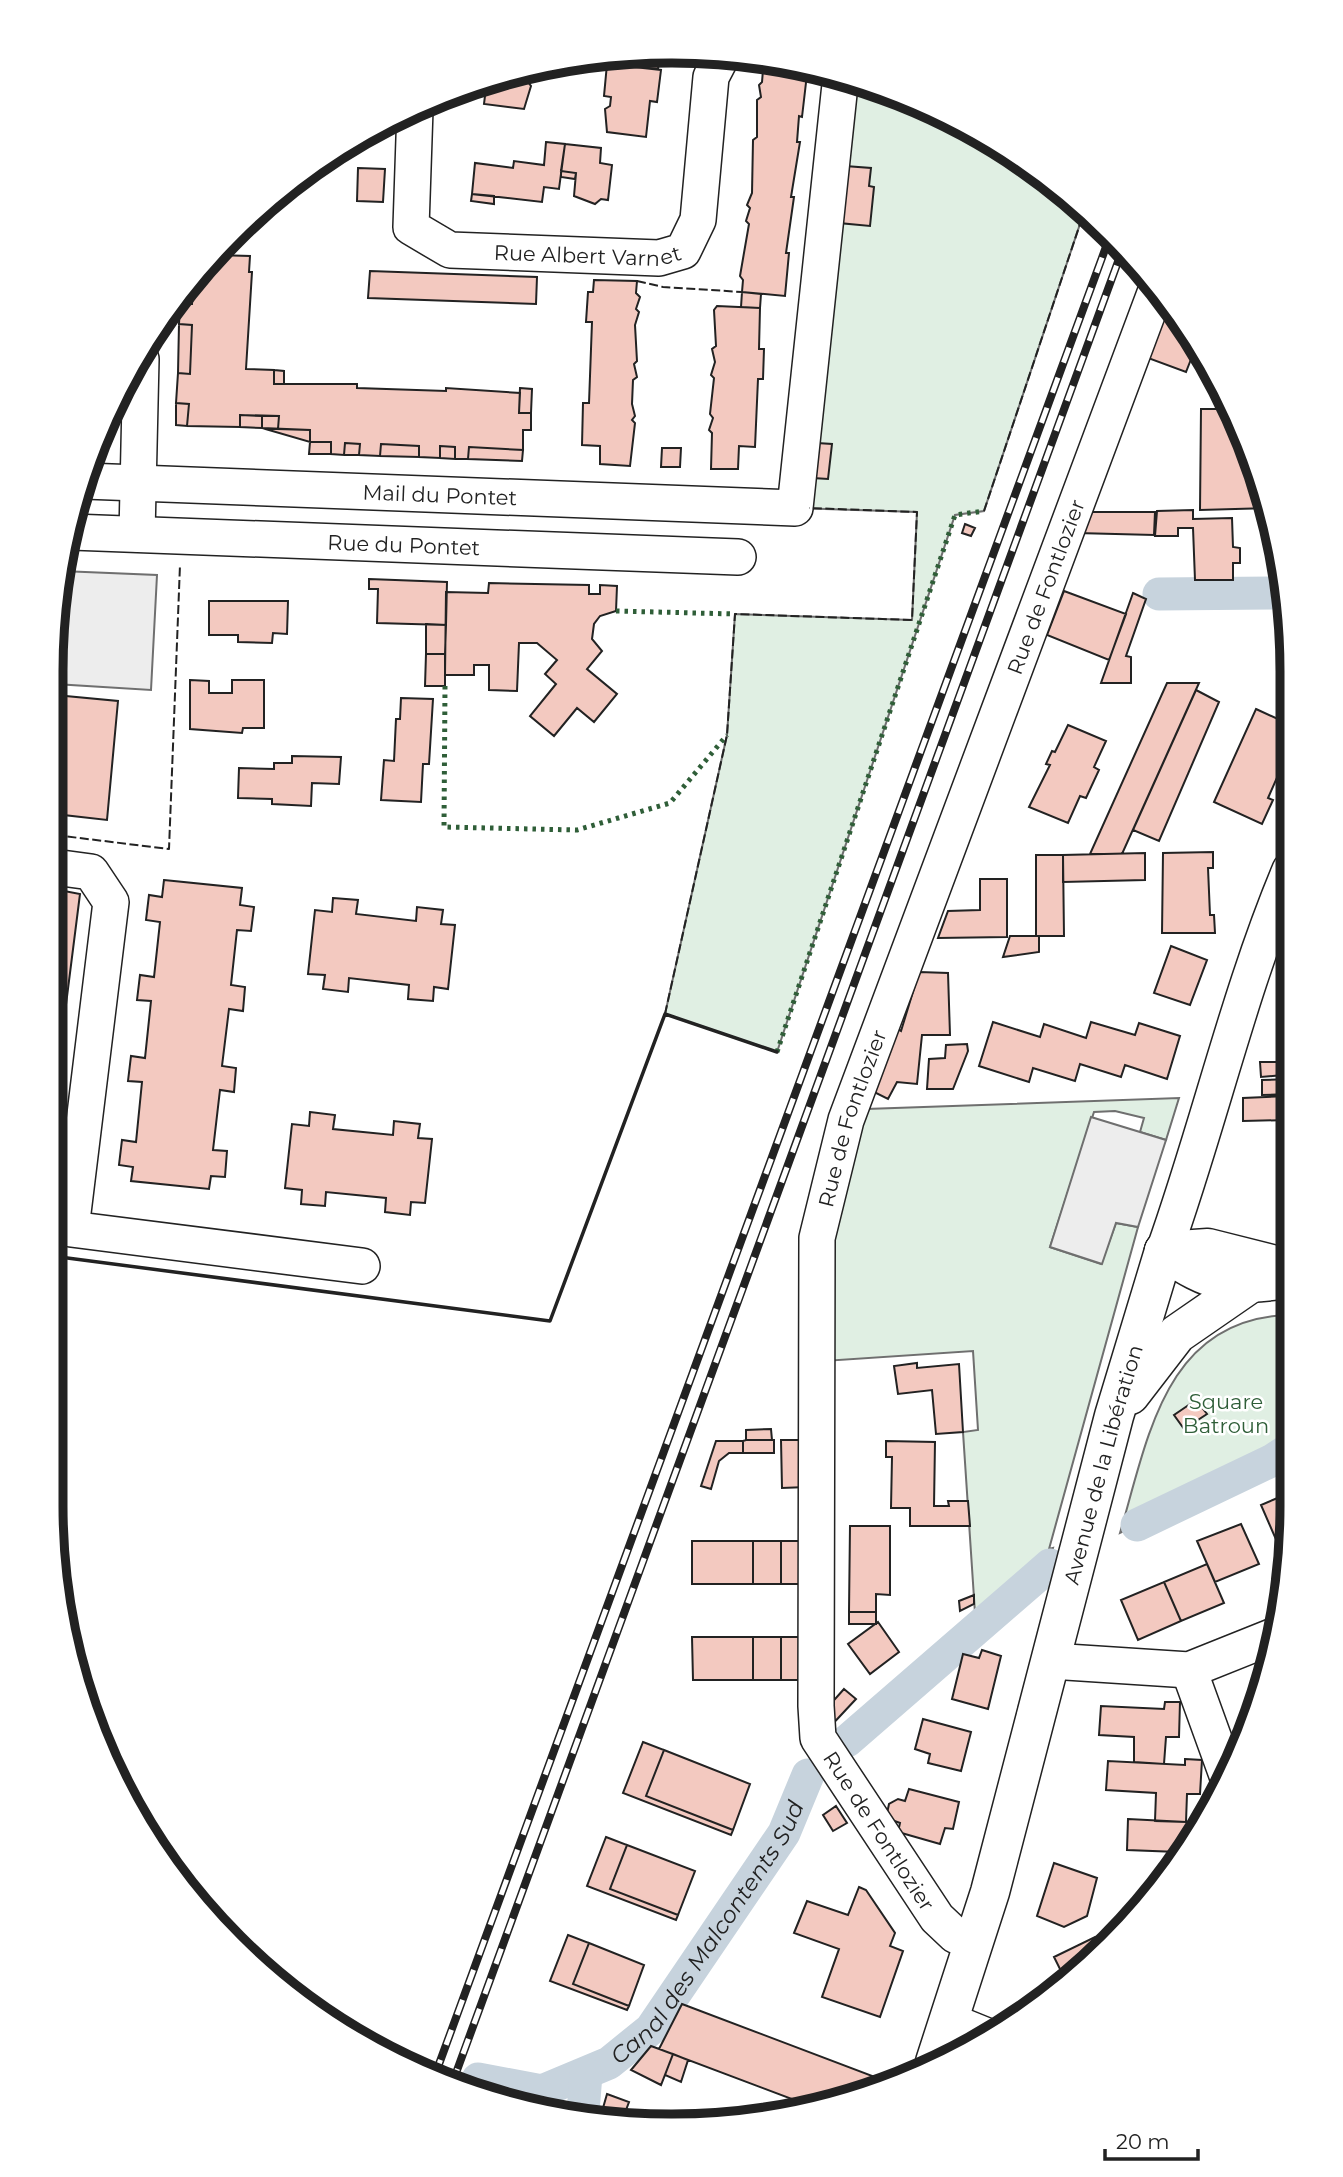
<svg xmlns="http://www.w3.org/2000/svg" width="1343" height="2177" font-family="Montserrat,sans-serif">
<rect width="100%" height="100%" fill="#fff"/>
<path fill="#e0efe3" stroke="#6f6f6f" stroke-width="2" d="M 841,75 L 946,115 L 1049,179 L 1084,212 L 984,511 L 955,515 L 777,1052 L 665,1014 L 727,735 L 735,614 L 912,620 L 917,512 L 795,508 Z
M 1179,1098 L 1166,1140 L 1140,1132 L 1144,1118 L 1115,1111 L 1094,1112 L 1050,1247 L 1101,1264 L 1116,1223 L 1138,1227 L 1049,1549 L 1053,1548 L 1050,1559 L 975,1613 L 963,1432 L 978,1430 L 973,1351 L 824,1361 L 824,1268 L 866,1109 Z
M 1288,1315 L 1288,1449 L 1271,1461 L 1120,1533 C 1148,1438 1165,1319 1288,1315 Z"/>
<path fill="#ededed" stroke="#6f6f6f" stroke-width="2" d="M 61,571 L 157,575 L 151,690 L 55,684 L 56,591 Z
M 1091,1117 L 1166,1140 L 1138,1227 L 1116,1223 L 1102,1264 L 1050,1247 Z"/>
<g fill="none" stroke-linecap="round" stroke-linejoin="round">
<g stroke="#c7d3dd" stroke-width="33">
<path d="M 1159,594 L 1285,593"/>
<path d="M 1137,1525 L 1271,1461 L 1288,1450"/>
<path d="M 847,1741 L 1050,1565"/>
<path id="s1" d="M 478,2079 L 542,2091 L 609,2063 L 651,2029 L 784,1833 L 808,1775"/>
<path d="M 583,2112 L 586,2074"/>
</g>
</g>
<path fill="#f3c9c0" stroke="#222" stroke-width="2" d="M 660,54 L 659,63 L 621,59 L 622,55 Z
M 621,59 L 659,63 L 658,69 L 621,65 Z
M 574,60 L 582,61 L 581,71 L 573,70 Z
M 574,60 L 573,70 L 561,69 L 562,63 Z
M 776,63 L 801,67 L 801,74 L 807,74 L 802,117 L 799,116 L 797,142 L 800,142 L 791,197 L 794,197 L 786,253 L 789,253 L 785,296 L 742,292 L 743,280 L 740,276 L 749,224 L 746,221 L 750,208 L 747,205 L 752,193 L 753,140 L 757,137 L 757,100 L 761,97 L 759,85 L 762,82 L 763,70 L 775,71 Z
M 607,64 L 661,70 L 657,102 L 650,101 L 646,137 L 607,132 L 605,109 L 610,106 L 611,97 L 604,96 Z
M 540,68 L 539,75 L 527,73 L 527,81 L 531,86 L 524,109 L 484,104 L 487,80 Z
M 546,142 L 565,144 L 559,189 L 544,187 L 542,202 L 472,194 L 475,163 L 513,168 L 514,161 L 544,165 Z
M 565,144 L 601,148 L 600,163 L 612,165 L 608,200 L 601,199 L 595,204 L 574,196 L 576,173 L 561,171 Z
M 845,166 L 871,168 L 869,186 L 874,187 L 870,226 L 839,223 Z
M 358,168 L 385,169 L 383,202 L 357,201 Z
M 561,171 L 576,173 L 575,179 L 561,177 Z
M 472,194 L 494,196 L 494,204 L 471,201 Z
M 216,255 L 250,256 L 249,272 L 252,272 L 246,369 L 274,370 L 274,384 L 357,384 L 357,388 L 446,391 L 446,388 L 520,393 L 519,413 L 531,413 L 531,430 L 523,430 L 523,450 L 469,447 L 468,459 L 455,459 L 455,447 L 440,446 L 440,458 L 419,457 L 419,446 L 381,444 L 380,456 L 359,455 L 360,444 L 345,443 L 344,455 L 331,454 L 331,442 L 310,442 L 310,430 L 278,429 L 279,416 L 240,415 L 240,427 L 187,426 L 189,404 L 176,403 L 178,373 L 190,374 L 192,325 L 179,324 L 180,304 L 192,304 L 193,289 L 184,288 Z
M 370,271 L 537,277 L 536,304 L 368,298 Z
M 594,280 L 637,281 L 636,293 L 640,297 L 636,309 L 639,312 L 635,325 L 637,361 L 634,364 L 637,377 L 633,380 L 632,404 L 635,416 L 632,420 L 635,423 L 630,466 L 600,464 L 600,446 L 582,445 L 583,403 L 589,403 L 592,322 L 586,322 L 588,292 L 593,292 Z
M 184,288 L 193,289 L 192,304 L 180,304 Z
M 742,292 L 761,294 L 760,308 L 741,307 Z
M 1168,303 L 1197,344 L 1186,372 L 1148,358 Z
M 717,306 L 760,308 L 759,349 L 764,349 L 763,379 L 758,379 L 755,447 L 739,446 L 738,469 L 711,469 L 712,433 L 709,430 L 713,418 L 710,414 L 714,378 L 711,375 L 715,362 L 712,349 L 716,346 L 714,310 Z
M 179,324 L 192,325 L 190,374 L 178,373 Z
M 274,370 L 284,371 L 284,384 L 274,384 Z
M 520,388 L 532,389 L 531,413 L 519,413 Z
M 176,403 L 189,404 L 187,426 L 176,425 Z
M 1201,409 L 1229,409 L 1270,508 L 1200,510 Z
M 240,415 L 262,416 L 262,428 L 240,427 Z
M 262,416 L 279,416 L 278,429 L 262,428 Z
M 262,428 L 310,430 L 310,442 Z
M 310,442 L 331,442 L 331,454 L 309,454 Z
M 345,443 L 360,444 L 359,455 L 344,455 Z
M 817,443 L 832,444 L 828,479 L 813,478 Z
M 381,444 L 419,446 L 419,457 L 380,456 Z
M 440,446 L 455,447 L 455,459 L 440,458 Z
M 469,447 L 523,450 L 522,461 L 468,459 Z
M 662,448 L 681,448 L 680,467 L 661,467 Z
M 1193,510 L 1193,519 L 1232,518 L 1233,547 L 1240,548 L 1240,563 L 1233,563 L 1233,580 L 1195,580 L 1193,528 L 1178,528 L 1178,536 L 1155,536 L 1157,511 Z
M 1084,512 L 1155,512 L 1154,535 L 1077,533 Z
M 965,524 L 975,528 L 971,536 L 962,533 Z
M 369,579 L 447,582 L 446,625 L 377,623 L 378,589 L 369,589 Z
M 489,583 L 589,585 L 589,594 L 600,594 L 600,585 L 617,586 L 616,611 L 600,616 L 594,624 L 592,639 L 602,651 L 587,669 L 617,694 L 594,722 L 577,708 L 554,736 L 530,716 L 556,684 L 545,674 L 557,660 L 537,643 L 519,643 L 517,691 L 489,690 L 489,665 L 474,665 L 474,675 L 445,675 L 446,592 L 488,593 Z
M 1064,591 L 1126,614 L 1109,660 L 1047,635 Z
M 1133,593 L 1146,599 L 1126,656 L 1131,657 L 1131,683 L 1101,683 Z
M 209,601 L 288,601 L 287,634 L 273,633 L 272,643 L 238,642 L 238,635 L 209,635 Z
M 426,624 L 446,625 L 445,654 L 426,654 Z
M 426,654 L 445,654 L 445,686 L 425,686 Z
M 190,680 L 209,681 L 209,693 L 232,693 L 232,680 L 264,680 L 264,728 L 243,728 L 242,733 L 190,729 Z
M 1167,683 L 1199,683 L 1122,854 L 1090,854 Z
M 1196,690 L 1219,702 L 1159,841 L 1133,830 Z
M 55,695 L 118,701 L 107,820 L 55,814 Z
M 401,698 L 433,699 L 429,764 L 423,764 L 421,802 L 381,800 L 384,760 L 394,761 L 396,719 L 400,719 Z
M 1256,709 L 1291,725 L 1290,747 L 1287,755 L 1290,756 L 1290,763 L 1284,775 L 1279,773 L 1268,798 L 1273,800 L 1262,824 L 1214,802 Z
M 1068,725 L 1106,741 L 1094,767 L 1099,770 L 1086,798 L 1080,796 L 1068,823 L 1029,807 L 1050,765 L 1046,764 L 1052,751 L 1055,752 Z
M 292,756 L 341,757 L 339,784 L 312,783 L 311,806 L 272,804 L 272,799 L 238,798 L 239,768 L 274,769 L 274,763 L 292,763 Z
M 1213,852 L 1213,868 L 1208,868 L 1210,915 L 1214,915 L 1215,933 L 1162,933 L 1163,853 Z
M 1145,853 L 1145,880 L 1063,882 L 1063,855 Z
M 1036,855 L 1063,855 L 1064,936 L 1036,936 Z
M 980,879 L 1007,879 L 1007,937 L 938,938 L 948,911 L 980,910 Z
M 164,880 L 242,888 L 240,905 L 254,907 L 251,931 L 237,930 L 231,985 L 245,987 L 243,1011 L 229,1009 L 222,1066 L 236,1068 L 234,1092 L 220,1090 L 213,1150 L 227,1151 L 225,1177 L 211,1176 L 209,1189 L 131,1181 L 133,1167 L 119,1165 L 122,1140 L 136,1142 L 142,1082 L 128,1081 L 131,1056 L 145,1058 L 151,1001 L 137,1000 L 140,975 L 154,977 L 160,922 L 146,920 L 149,895 L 162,897 Z
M 59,890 L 80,894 L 61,1044 L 53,1043 L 54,895 L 58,896 Z
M 333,898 L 358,900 L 356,914 L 416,921 L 417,907 L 443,910 L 441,924 L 455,925 L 448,989 L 434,987 L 433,1001 L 408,999 L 409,985 L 349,978 L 348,992 L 323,989 L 325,975 L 308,974 L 315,910 L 332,912 Z
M 1010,936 L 1039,936 L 1039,952 L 1003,957 Z
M 1171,946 L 1207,960 L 1190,1005 L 1154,993 Z
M 919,972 L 948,973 L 950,1035 L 922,1035 L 917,1084 L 897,1082 L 888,1099 L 872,1091 L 894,1027 L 901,1031 Z
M 993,1022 L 1040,1037 L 1044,1024 L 1086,1038 L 1091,1022 L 1135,1035 L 1139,1023 L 1180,1036 L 1167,1079 L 1125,1065 L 1121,1077 L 1080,1064 L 1075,1081 L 1033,1068 L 1029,1082 L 979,1066 Z
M 967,1044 L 968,1051 L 953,1089 L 927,1089 L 929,1059 L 945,1058 L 946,1045 Z
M 1260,1062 L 1283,1062 L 1283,1075 L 1261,1077 Z
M 1289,1079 L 1289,1094 L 1262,1095 L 1262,1080 Z
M 1289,1096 L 1289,1120 L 1243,1121 L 1243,1098 Z
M 53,1098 L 58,1109 L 53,1150 Z
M 310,1112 L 335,1115 L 333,1129 L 393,1135 L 394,1121 L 420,1124 L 418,1138 L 432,1139 L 425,1203 L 411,1202 L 410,1215 L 385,1212 L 386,1198 L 326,1192 L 325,1206 L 301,1204 L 302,1190 L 285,1188 L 292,1124 L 309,1126 Z
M 917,1363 L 917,1368 L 959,1364 L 963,1432 L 936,1434 L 932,1390 L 898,1394 L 894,1366 Z
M 1196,1400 L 1207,1414 L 1184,1429 L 1174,1415 Z
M 771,1429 L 772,1440 L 746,1440 L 746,1430 Z
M 746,1440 L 774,1440 L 774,1453 L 743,1453 L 743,1441 Z
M 781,1440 L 807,1440 L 807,1487 L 782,1488 Z
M 716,1441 L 743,1441 L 743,1453 L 729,1453 L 719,1461 L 711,1489 L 701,1486 Z
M 886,1441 L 935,1442 L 934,1506 L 949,1506 L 948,1501 L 968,1501 L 970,1526 L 910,1526 L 910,1508 L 891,1508 L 892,1457 L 886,1457 Z
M 1287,1494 L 1287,1540 L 1278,1544 L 1261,1505 Z
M 1241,1524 L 1259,1564 L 1215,1582 L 1197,1541 Z
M 850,1526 L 890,1526 L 890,1595 L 876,1594 L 876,1612 L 849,1612 Z
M 692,1541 L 753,1541 L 753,1584 L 692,1584 Z
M 753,1541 L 781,1541 L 781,1584 L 753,1584 Z
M 781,1541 L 807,1541 L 807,1584 L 781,1584 Z
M 1207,1564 L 1224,1603 L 1181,1621 L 1164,1582 Z
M 1164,1582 L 1181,1621 L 1138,1640 L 1121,1600 Z
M 974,1595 L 974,1604 L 960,1611 L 959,1601 Z
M 849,1612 L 876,1612 L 876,1624 L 849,1624 Z
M 878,1622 L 899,1652 L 870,1674 L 848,1644 Z
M 692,1637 L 753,1637 L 753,1680 L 693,1680 Z
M 753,1637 L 781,1637 L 781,1680 L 753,1680 Z
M 781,1637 L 807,1637 L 807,1680 L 781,1680 Z
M 982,1650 L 1001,1656 L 988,1709 L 952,1699 L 963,1654 L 979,1658 Z
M 844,1689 L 856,1699 L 827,1730 L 826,1709 Z
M 1165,1702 L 1180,1702 L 1179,1737 L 1166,1737 L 1164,1764 L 1134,1762 L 1134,1737 L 1099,1735 L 1101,1706 L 1164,1709 Z
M 923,1719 L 971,1732 L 961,1771 L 928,1763 L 930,1754 L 915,1749 Z
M 643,1742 L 664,1750 L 646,1796 L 733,1830 L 731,1835 L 623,1793 Z
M 664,1750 L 750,1784 L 733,1830 L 646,1796 Z
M 1185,1759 L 1202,1760 L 1200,1794 L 1187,1794 L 1186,1822 L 1155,1821 L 1156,1793 L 1106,1790 L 1108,1761 L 1185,1765 Z
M 909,1789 L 959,1802 L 953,1829 L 945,1828 L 940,1844 L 898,1832 L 900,1823 L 886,1818 L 889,1804 L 898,1799 L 905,1801 Z
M 836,1806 L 847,1823 L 833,1831 L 823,1815 Z
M 1128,1819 L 1186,1822 L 1199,1824 L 1178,1860 L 1178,1852 L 1127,1850 Z
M 606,1837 L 627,1845 L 610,1889 L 678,1915 L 676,1920 L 587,1886 Z
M 627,1845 L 695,1871 L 678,1915 L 610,1889 Z
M 1054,1863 L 1097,1878 L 1087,1916 L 1064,1927 L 1037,1916 Z
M 859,1887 L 866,1890 L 895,1933 L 890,1946 L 903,1951 L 880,2017 L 822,1997 L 839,1949 L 794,1933 L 807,1901 L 848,1915 Z
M 568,1935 L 589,1943 L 573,1984 L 629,2006 L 627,2010 L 550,1981 Z
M 1095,1937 L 1099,1944 L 1055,1985 L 1051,1978 L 1062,1973 L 1054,1957 Z
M 589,1943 L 644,1965 L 629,2006 L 573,1984 Z
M 682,2004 L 875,2077 L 869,2094 L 805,2104 L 659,2049 Z
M 651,2046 L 673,2054 L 661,2085 L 631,2070 Z
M 673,2054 L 688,2060 L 681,2082 L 665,2075 Z
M 607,2094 L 629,2102 L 623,2118 L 601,2115 Z"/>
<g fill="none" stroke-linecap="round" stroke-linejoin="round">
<g stroke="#222" stroke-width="38">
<g id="minor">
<path id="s2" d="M 415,109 L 411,227 L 450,250 L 659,258 L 683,251 L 698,220 L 711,77 L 723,54"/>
<path id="s3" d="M 85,481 L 795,508 L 841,75"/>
<path id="s4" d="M 72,532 L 738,557"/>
<path d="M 137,534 L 141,359"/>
<path d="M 54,867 L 91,872 L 111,902 L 71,1229 L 362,1266"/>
<path d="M 1164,1251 C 1209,1125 1238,994 1290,870"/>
<path d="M 1051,1661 L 1189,1670 L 1274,1636"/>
<path d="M 1189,1670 L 1227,1775"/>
<path id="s5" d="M 974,1943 L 955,1935 L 937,1918 L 818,1738 L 816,1706 L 817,1238 L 846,1120 L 1157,288"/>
<path d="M 950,2021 L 987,2036"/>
</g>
</g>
<g stroke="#222" stroke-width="41">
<g id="major">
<path d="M 1164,1251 C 1212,1284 1231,1287 1288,1279"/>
<path d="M 1164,1251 L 1208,1248 L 1283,1267"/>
<path d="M 1130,1395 L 1177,1334 L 1248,1285"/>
<path id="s6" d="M 935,2062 L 990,1892 L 1114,1416 L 1164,1251"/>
</g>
</g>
<use href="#minor" stroke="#fff" stroke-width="35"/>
<use href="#major" stroke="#fff" stroke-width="38"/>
<g stroke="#222" stroke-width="8">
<path id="rail" d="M 435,2075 L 1110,236
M 452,2084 L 1123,248"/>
</g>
<use href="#rail" stroke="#fff" stroke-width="5" stroke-dasharray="16" stroke-linecap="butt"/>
<path stroke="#2f5e38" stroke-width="5" stroke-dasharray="3.5 5" stroke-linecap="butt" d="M 616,611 L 735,614
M 445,686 L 444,827 L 577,830 L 670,803 L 727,735
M 777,1052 L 955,515 L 984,511"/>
<path stroke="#222" stroke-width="2" stroke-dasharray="9 3.5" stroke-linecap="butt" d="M 637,281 L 663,287 L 742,292
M 984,511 L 1084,212
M 55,835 L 169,849 L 180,565
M 665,1014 L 727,735 L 735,614 L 912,620 L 917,512 L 809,508"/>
<path stroke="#222" stroke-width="3.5" d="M 52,1256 L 550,1321 L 665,1014 L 777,1052"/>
</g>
<g text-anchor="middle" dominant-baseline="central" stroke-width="5" stroke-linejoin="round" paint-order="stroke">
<g font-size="21" fill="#222" stroke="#fff">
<text stroke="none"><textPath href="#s2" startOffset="301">Rue Albert Varnet</textPath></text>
<text stroke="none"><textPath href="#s3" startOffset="355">Mail du Pontet</textPath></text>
<text stroke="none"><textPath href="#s4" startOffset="332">Rue du Pontet</textPath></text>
<text stroke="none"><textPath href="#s5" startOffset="1452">Rue de Fontlozier</textPath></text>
<text stroke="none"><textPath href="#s5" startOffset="886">Rue de Fontlozier</textPath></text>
<text stroke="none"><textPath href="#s6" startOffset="621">Avenue de la Libération</textPath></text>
<text transform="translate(879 1831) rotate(57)">Rue de Fontlozier</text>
</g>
<g font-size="21" fill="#2f5e38" stroke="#fff">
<text x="1226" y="1401">Square<tspan x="1226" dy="24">Batroun</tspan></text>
</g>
<g font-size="23" font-style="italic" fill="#222" stroke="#fff">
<text stroke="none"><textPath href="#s1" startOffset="303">Canal des Malcontents Sud</textPath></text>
</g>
</g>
<path d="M0 0H1343V2177H0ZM671 63H672A608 608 0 0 1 1280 671V1506A608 608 0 0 1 672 2114H671A608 608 0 0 1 63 1506V671A608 608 0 0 1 671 63Z" fill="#fff" fill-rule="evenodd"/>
<path fill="none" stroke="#222" stroke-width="9" d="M671 63H672A608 608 0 0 1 1280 671V1506A608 608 0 0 1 672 2114H671A608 608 0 0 1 63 1506V671A608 608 0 0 1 671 63Z"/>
<path d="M1105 2149v10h93v-10" fill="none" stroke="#222222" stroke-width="3.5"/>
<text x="1116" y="2149" font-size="21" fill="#222222" stroke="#ffffff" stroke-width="5" paint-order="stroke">20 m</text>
</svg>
